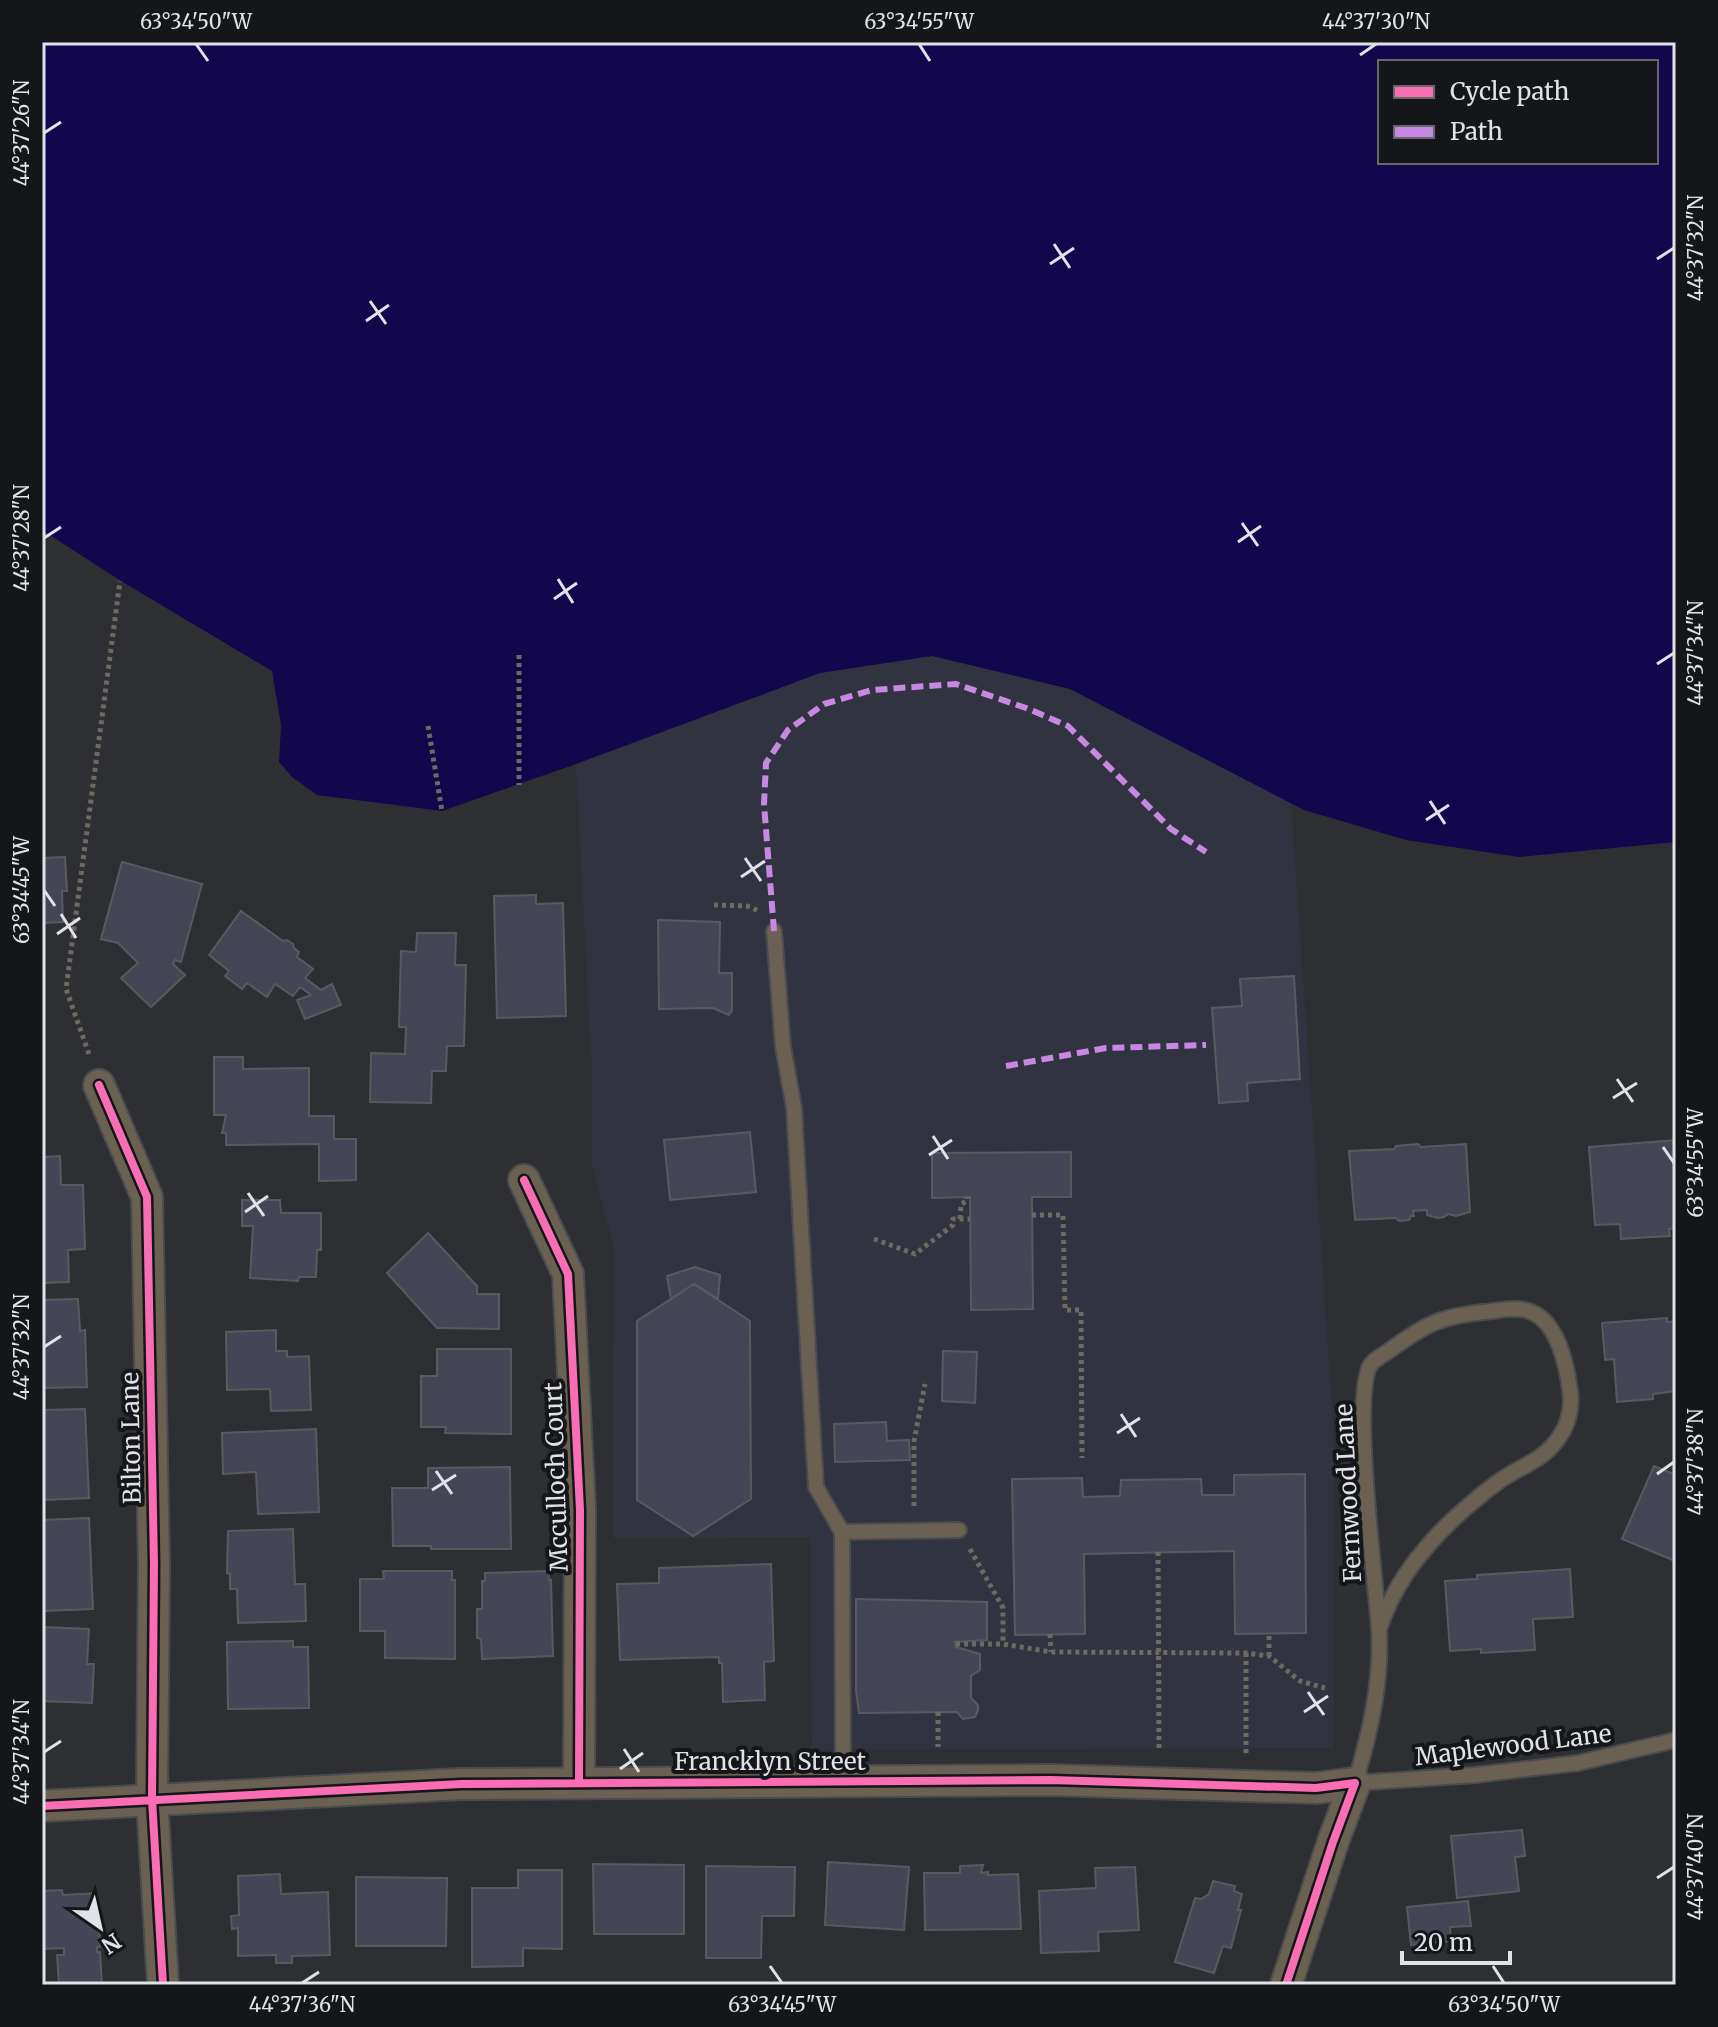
<svg xmlns="http://www.w3.org/2000/svg" width="1718" height="2027" font-family="Merriweather,serif">
<rect width="100%" height="100%" fill="#2e2f33"/>
<path fill="#313440" d="M 932,656 L 1070,689 L 1291,802 L 1334,1437 L 1334,1748 L 812,1750 L 810,1537 L 613,1538 L 614,1249 L 592,1165 L 592,1073 L 576,764 L 820,673 Z"/>
<path fill="#12064d" fill-rule="evenodd" d="M 42,42 L 1676,42 L 1676,842 L 1519,857 L 1406,840 L 1304,810 L 1070,689 L 932,656 L 820,673 L 576,764 L 442,811 L 317,795 L 292,777 L 279,762 L 281,725 L 272,671 L 121,581 L 42,530 ZM 1380,62 L 1656,62 L 1656,162 L 1380,162 Z"/>
<path fill="#444656" stroke="#5a5a5e" stroke-width="2" d="M 65,857 L 67,891 L 62,891 L 63,922 L 42,923 L 42,858 Z
M 122,862 L 202,884 L 181,962 L 175,960 L 173,964 L 185,975 L 151,1007 L 121,978 L 138,963 L 118,943 L 101,939 Z
M 536,895 L 536,904 L 563,903 L 566,1016 L 497,1018 L 494,896 Z
M 241,911 L 283,941 L 287,940 L 293,944 L 294,948 L 299,952 L 297,957 L 313,969 L 305,978 L 321,990 L 332,984 L 341,1005 L 305,1019 L 297,1000 L 311,995 L 300,987 L 293,996 L 275,984 L 267,997 L 247,983 L 242,989 L 225,976 L 229,971 L 209,955 Z
M 658,920 L 720,922 L 719,973 L 732,973 L 732,1010 L 729,1015 L 713,1008 L 659,1009 Z
M 417,933 L 456,933 L 455,965 L 466,965 L 464,1046 L 447,1046 L 446,1071 L 432,1071 L 431,1103 L 370,1102 L 371,1053 L 405,1054 L 406,1027 L 399,1027 L 401,951 L 416,952 Z
M 1294,976 L 1300,1079 L 1247,1083 L 1248,1101 L 1219,1103 L 1212,1008 L 1242,1006 L 1240,979 Z
M 214,1057 L 243,1057 L 243,1069 L 309,1068 L 309,1116 L 334,1116 L 334,1139 L 356,1139 L 356,1180 L 319,1181 L 319,1144 L 226,1145 L 226,1133 L 222,1133 L 226,1115 L 214,1115 Z
M 750,1132 L 756,1192 L 670,1200 L 664,1140 Z
M 1676,1140 L 1676,1228 L 1669,1229 L 1670,1236 L 1621,1239 L 1620,1224 L 1595,1225 L 1589,1147 Z
M 1418,1144 L 1421,1147 L 1466,1144 L 1470,1212 L 1456,1216 L 1448,1214 L 1444,1217 L 1438,1218 L 1427,1215 L 1427,1210 L 1413,1211 L 1414,1216 L 1411,1216 L 1409,1220 L 1399,1221 L 1396,1218 L 1355,1220 L 1349,1151 L 1394,1149 L 1396,1146 Z
M 1071,1152 L 1071,1197 L 1032,1197 L 1033,1309 L 971,1310 L 970,1197 L 932,1198 L 932,1153 Z
M 60,1156 L 61,1185 L 83,1185 L 85,1249 L 68,1250 L 69,1282 L 42,1283 L 42,1157 Z
M 242,1200 L 280,1200 L 281,1213 L 321,1213 L 321,1250 L 317,1250 L 316,1277 L 299,1277 L 298,1281 L 250,1278 L 253,1226 L 242,1226 Z
M 428,1233 L 477,1286 L 477,1294 L 499,1294 L 499,1329 L 437,1328 L 387,1273 Z
M 695,1267 L 720,1275 L 718,1299 L 694,1284 L 671,1299 L 667,1276 Z
M 694,1284 L 750,1321 L 751,1499 L 693,1536 L 637,1500 L 637,1321 Z
M 78,1299 L 80,1331 L 85,1330 L 87,1387 L 42,1388 L 42,1300 Z
M 1667,1318 L 1667,1322 L 1676,1321 L 1676,1391 L 1653,1394 L 1653,1399 L 1617,1402 L 1614,1359 L 1605,1360 L 1602,1323 Z
M 276,1330 L 276,1351 L 287,1351 L 287,1357 L 309,1356 L 311,1410 L 271,1411 L 270,1389 L 227,1390 L 226,1332 Z
M 437,1349 L 511,1349 L 511,1434 L 445,1433 L 446,1427 L 421,1427 L 421,1376 L 437,1376 Z
M 943,1351 L 977,1352 L 975,1403 L 942,1401 Z
M 85,1409 L 89,1498 L 44,1500 L 42,1410 Z
M 886,1422 L 887,1441 L 909,1440 L 910,1460 L 835,1462 L 834,1424 Z
M 316,1429 L 319,1512 L 258,1514 L 256,1472 L 223,1474 L 222,1433 Z
M 1654,1466 L 1676,1475 L 1675,1561 L 1622,1539 Z
M 510,1467 L 511,1549 L 431,1549 L 431,1546 L 393,1546 L 392,1488 L 428,1488 L 428,1468 Z
M 1305,1474 L 1306,1633 L 1235,1634 L 1234,1551 L 1084,1554 L 1085,1634 L 1015,1635 L 1012,1479 L 1082,1478 L 1083,1497 L 1120,1496 L 1121,1480 L 1201,1479 L 1202,1495 L 1234,1495 L 1234,1475 Z
M 89,1518 L 93,1609 L 43,1611 L 42,1520 Z
M 293,1529 L 295,1584 L 305,1584 L 306,1621 L 238,1623 L 237,1589 L 230,1589 L 230,1574 L 227,1573 L 228,1531 Z
M 771,1564 L 774,1661 L 764,1662 L 765,1700 L 723,1702 L 722,1663 L 719,1663 L 719,1657 L 620,1660 L 617,1584 L 659,1583 L 659,1568 Z
M 1570,1569 L 1573,1617 L 1533,1619 L 1535,1650 L 1481,1653 L 1481,1649 L 1450,1651 L 1445,1581 L 1477,1579 L 1477,1575 Z
M 383,1571 L 452,1571 L 452,1580 L 455,1580 L 455,1659 L 385,1658 L 385,1631 L 360,1631 L 360,1579 L 384,1579 Z
M 548,1571 L 549,1580 L 551,1580 L 553,1656 L 482,1659 L 481,1639 L 477,1638 L 477,1609 L 482,1609 L 482,1581 L 485,1581 L 485,1573 Z
M 856,1599 L 987,1602 L 987,1640 L 955,1642 L 956,1647 L 980,1654 L 980,1670 L 971,1676 L 971,1698 L 978,1705 L 978,1710 L 975,1717 L 963,1719 L 957,1712 L 859,1713 L 856,1691 Z
M 42,1627 L 89,1629 L 87,1664 L 94,1664 L 92,1703 L 42,1701 Z
M 293,1641 L 293,1647 L 308,1647 L 309,1708 L 228,1709 L 227,1642 Z
M 1522,1830 L 1525,1856 L 1515,1857 L 1519,1891 L 1457,1898 L 1451,1836 Z
M 828,1862 L 909,1867 L 904,1930 L 825,1925 Z
M 593,1864 L 684,1865 L 684,1934 L 594,1934 Z
M 983,1865 L 981,1873 L 988,1872 L 988,1875 L 1018,1874 L 1021,1929 L 925,1930 L 924,1873 L 960,1873 L 960,1866 Z
M 706,1866 L 795,1867 L 794,1916 L 762,1916 L 761,1958 L 706,1958 Z
M 1135,1867 L 1139,1930 L 1098,1932 L 1099,1951 L 1041,1953 L 1039,1891 L 1096,1888 L 1095,1868 Z
M 518,1870 L 562,1870 L 562,1949 L 523,1948 L 523,1966 L 472,1967 L 472,1888 L 518,1888 Z
M 280,1874 L 281,1894 L 328,1892 L 330,1955 L 292,1956 L 292,1963 L 276,1963 L 276,1955 L 238,1956 L 238,1928 L 232,1929 L 231,1916 L 239,1915 L 238,1876 Z
M 356,1877 L 447,1878 L 446,1946 L 356,1946 Z
M 1213,1881 L 1235,1886 L 1234,1891 L 1242,1894 L 1238,1910 L 1241,1910 L 1231,1948 L 1223,1946 L 1214,1973 L 1175,1962 L 1195,1898 L 1201,1899 L 1209,1894 Z
M 62,1890 L 63,1895 L 97,1893 L 100,1947 L 97,1947 L 97,1952 L 100,1952 L 102,1985 L 59,1985 L 57,1955 L 64,1955 L 64,1948 L 42,1949 L 42,1891 Z
M 1468,1901 L 1471,1926 L 1450,1927 L 1451,1941 L 1411,1945 L 1407,1907 Z"/>
<g fill="none" stroke-linecap="round" stroke-linejoin="round">
<g stroke="#4b4c4f" stroke-width="18">
<path id="lane" d="M 774,931 L 783,1047 L 794,1108 L 816,1487 L 842,1532
M 1379,1630 C 1398,1568 1447,1520 1498,1482 C 1515,1469 1539,1462 1553,1445 C 1567,1430 1573,1410 1570,1390 C 1566,1362 1557,1317 1525,1310 C 1511,1307 1497,1311 1483,1312 C 1439,1317 1426,1324 1390,1350 C 1385,1354 1375,1359 1371,1364 C 1351,1393 1376,1584 1379,1629 C 1382,1682 1370,1733 1355,1783 L 1475,1775 L 1578,1763 L 1676,1740
M 843,1780 L 842,1532 L 959,1530"/>
</g>
<g stroke="#4b4c4f" stroke-width="34">
<path id="street" d="M 99,1085 L 147,1197 L 154,1564 L 152,1799 L 163,1985
M 524,1180 L 568,1274 L 580,1510 L 579,1783
M 42,1806 L 461,1784 L 1051,1780 L 1316,1788 L 1355,1783 L 1333,1842 L 1286,1985"/>
</g>
<path stroke="#6f6a61" stroke-width="5" stroke-dasharray="4 4" stroke-linecap="butt" d="M 519,655 L 519,785
M 428,726 L 442,811
M 714,905 L 747,906 L 759,911
M 89,1054 L 66,989 L 120,581
M 1032,1215 L 1063,1215 L 1065,1310 L 1081,1310 L 1082,1458
M 960,1219 L 961,1204 L 967,1201 L 967,1197
M 874,1239 L 915,1254 L 953,1225 L 953,1219 L 970,1219
M 914,1506 L 914,1441 L 925,1384
M 970,1549 L 1003,1608 L 1003,1644
M 1158,1552 L 1159,1750
M 1050,1634 L 1051,1652
M 956,1644 L 1003,1644 L 1051,1652 L 1246,1653 L 1269,1656 L 1300,1681 L 1325,1688
M 1246,1653 L 1246,1753
M 1269,1656 L 1269,1634
M 938,1712 L 938,1747"/>
<use href="#lane" stroke="#6b6152" stroke-width="14"/>
<use href="#street" stroke="#6b6152" stroke-width="30"/>
<path stroke="#c787e3" stroke-width="6" stroke-dasharray="12 6" stroke-linecap="butt" d="M 774,931 L 764,804 L 766,763 L 788,730 L 824,704 L 872,690 L 956,684 L 1026,708 L 1068,726 L 1171,829 L 1206,852
M 1006,1066 L 1106,1048 L 1206,1045"/>
<g stroke="#151619" stroke-width="13">
<path id="cycleway" d="M 99,1085 L 147,1197 L 154,1564 L 152,1799 L 163,1985
M 524,1180 L 568,1274 L 580,1510 L 579,1783
M 42,1806 L 461,1784 L 1051,1780 L 1316,1788 L 1355,1783 L 1333,1842 L 1286,1985"/>
</g>
<use href="#cycleway" stroke="#f96db3" stroke-width="8"/>
</g>
<path fill="none" stroke="#e1e2e7" stroke-width="3" d="M 196,44 L 208,61M 919,44 L 930,61M 1360,55 L 1376,44M 44,133 L 61,122M 1054,244 L 1070,268M 1657,259 L 1674,248M 1050,264 L 1074,248M 370,301 L 386,324M 366,321 L 389,305M 1242,523 L 1258,546M 44,538 L 61,527M 1238,542 L 1261,526M 558,579 L 573,603M 554,599 L 577,583M 1657,664 L 1674,653M 1430,801 L 1445,824M 1426,820 L 1449,805M 745,858 L 761,881M 741,877 L 765,861M 44,890 L 55,906M 61,914 L 76,938M 57,934 L 80,918M 1617,1079 L 1633,1102M 1613,1098 L 1637,1083M 933,1136 L 948,1159M 1663,1147 L 1674,1163M 929,1155 L 952,1140M 248,1193 L 264,1216M 245,1212 L 268,1196M 44,1347 L 61,1336M 1121,1414 L 1136,1437M 1117,1433 L 1140,1418M 436,1471 L 452,1494M 1657,1474 L 1674,1462M 432,1490 L 456,1475M 1308,1692 L 1324,1715M 1304,1712 L 1328,1696M 624,1749 L 639,1772M 44,1752 L 61,1741M 620,1769 L 643,1753M 1657,1878 L 1674,1867M 770,1966 L 782,1983M 1493,1966 L 1504,1983M 302,1983 L 319,1972"/>
<g text-anchor="middle" dominant-baseline="central" stroke-width="8" stroke-linejoin="round" paint-order="stroke">
<g font-size="24" fill="#e1e2e7" stroke="#151619">
<text transform="translate(131 1438) rotate(-91)">Bilton Lane</text>
<text transform="translate(556 1477) rotate(-92)">Mcculloch Court</text>
<text transform="translate(1348 1493) rotate(-93)">Fernwood Lane</text>
<text transform="translate(1513 1745) rotate(-7)">Maplewood Lane</text>
<text x="770" y="1761">Francklyn Street</text>
</g>
</g>
<rect width="1718" height="2027" fill="none" stroke="#151619" stroke-width="88"/>
<rect x="1378" y="60" width="280" height="104" fill="#151619" stroke="#67686b" stroke-width="2"/>
<rect x="1394" y="86" width="40" height="12" fill="#f96db3" stroke="#67686b" stroke-width="2"/>
<text x="1450" y="100" font-size="24" fill="#e1e2e7">Cycle path</text>
<rect x="1394" y="126" width="40" height="12" fill="#c787e3" stroke="#67686b" stroke-width="2"/>
<text x="1450" y="140" font-size="24" fill="#e1e2e7">Path</text>
<g transform="translate(100 1927) rotate(146)" stroke="#151619" stroke-width="6" paint-order="stroke">
<path d="M0-6L14 30L0 20L-14 30Z" fill="#e1e2e7"/>
<text y="-12" font-size="22" font-weight="bold" text-anchor="middle" fill="#e1e2e7">N</text>
</g>
<path d="M1402 1951v12h108v-12" fill="none" stroke="#e1e2e7" stroke-width="4"/>
<text x="1414" y="1951" font-size="24" fill="#e1e2e7" stroke="#151619" stroke-width="6" paint-order="stroke">20 m</text>
<rect x="44" y="44" width="1630" height="1939" fill="none" stroke="#e1e2e7" stroke-width="3"/>
<g font-size="20" text-anchor="middle" fill="#e1e2e7">
<text x="196" y="29">63°34'50"W</text>
<text x="919" y="29">63°34'55"W</text>
<text x="1376" y="29">44°37'30"N</text>
<text transform="translate(22 133) rotate(-90)" y="7">44°37'26"N</text>
<text transform="translate(1696 248) rotate(-90)" y="7">44°37'32"N</text>
<text transform="translate(22 538) rotate(-90)" y="7">44°37'28"N</text>
<text transform="translate(1696 653) rotate(-90)" y="7">44°37'34"N</text>
<text transform="translate(22 890) rotate(-90)" y="7">63°34'45"W</text>
<text transform="translate(1696 1163) rotate(-90)" y="7">63°34'55"W</text>
<text transform="translate(22 1347) rotate(-90)" y="7">44°37'32"N</text>
<text transform="translate(1696 1462) rotate(-90)" y="7">44°37'38"N</text>
<text transform="translate(22 1752) rotate(-90)" y="7">44°37'34"N</text>
<text transform="translate(1696 1867) rotate(-90)" y="7">44°37'40"N</text>
<text x="302" y="2012">44°37'36"N</text>
<text x="782" y="2012">63°34'45"W</text>
<text x="1504" y="2012">63°34'50"W</text>
</g>
</svg>
